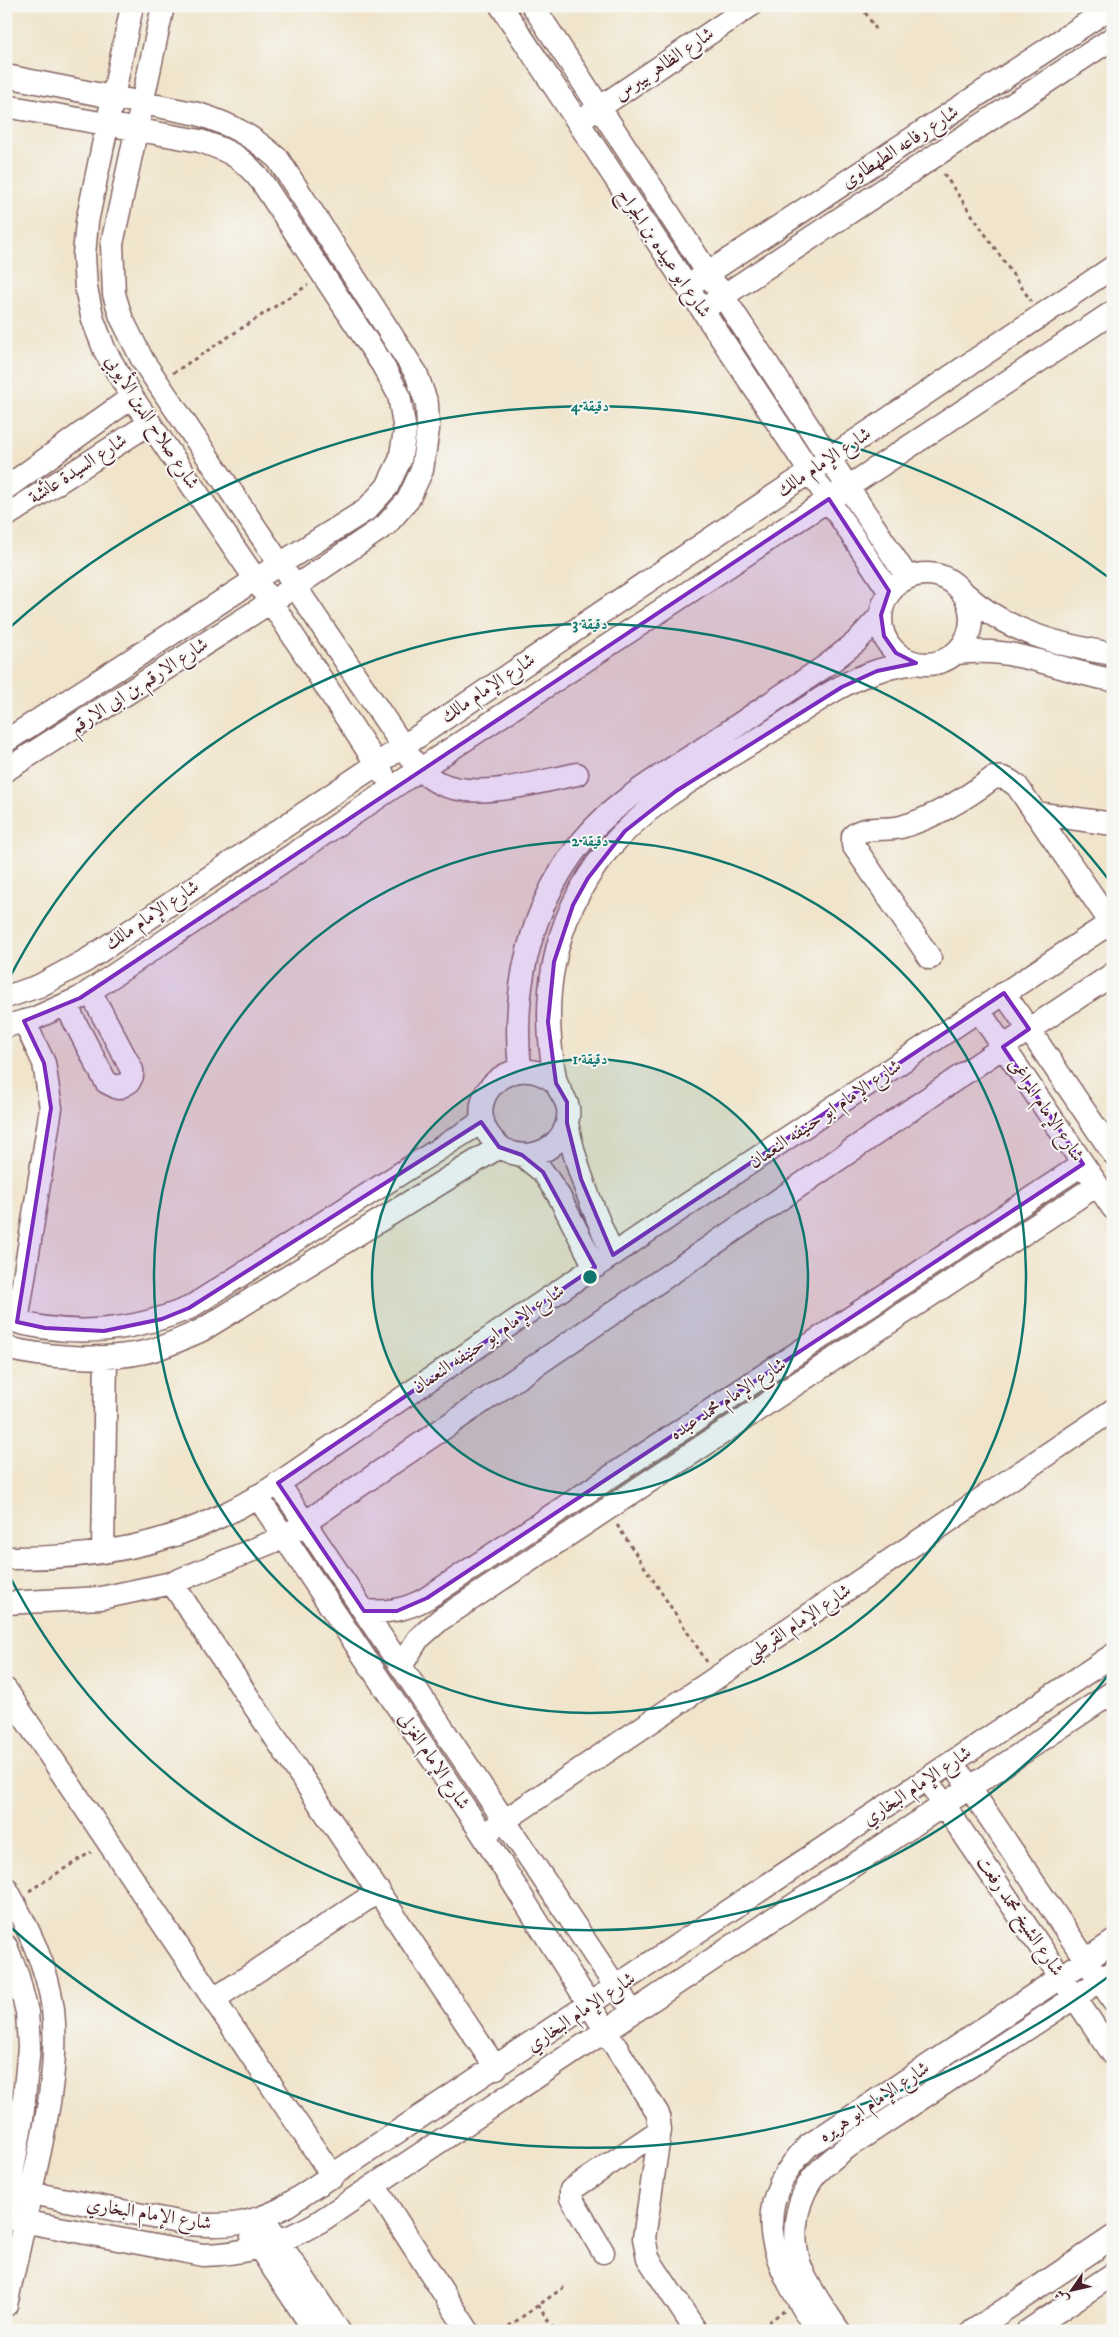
<svg xmlns="http://www.w3.org/2000/svg" width="1119" height="2337" font-family="'IM FELL DW Pica',Amiri,serif">
<rect width="100%" height="100%" fill="#f6f6f2"/>
<filter id="ink" filterUnits="userSpaceOnUse"><feTurbulence type="fractalNoise" baseFrequency=".02" numOctaves="2"/><feDisplacementMap in="SourceGraphic" scale="10" xChannelSelector="R" yChannelSelector="G"/><feConvolveMatrix kernelMatrix="1 2 1 2 8 2 1 2 1" color-interpolation-filters="sRGB"/></filter>
<filter id="wash" filterUnits="userSpaceOnUse"><feTurbulence type="fractalNoise" baseFrequency=".0096" numOctaves="4" result="noise"/><feDisplacementMap in="SourceGraphic" scale="20" xChannelSelector="R" yChannelSelector="G"/><feGaussianBlur stdDeviation="1.12" result="paint"/><feColorMatrix in="noise" values="0 0 0 0 0 0 0 0 0 0 0 0 0 0 0 0 0 1.4 0 .05"/><feComposite in="paint" operator="in"/></filter>
<g filter="url(#wash)">
<rect width="100%" height="100%" fill="#f0e4cb"/>
</g>
<g filter="url(#ink)">
<g fill="none" stroke-linecap="round" stroke-linejoin="round">
<g stroke="#846463" stroke-width="25">
<path id="minor" d="M 132,6 L 87,222 L 84,255 L 86,288 L 93,320 L 105,351 L 132,397 L 271,602 L 383,774
M 163,6 L 112,244 L 114,294 L 121,317 L 143,361 L 419,770 C 426,774 432,780 439,783 C 476,801 538,782 577,774
M 501,6 L 889,591
M 533,6 L 907,577
M 6,76 L 198,114 C 232,125 251,135 278,159 L 416,373 L 427,404 L 428,429 L 422,470 L 408,500 L 386,525 L 296,586 L 6,770
M 6,106 L 200,141 C 230,151 242,157 262,182 L 382,364 L 399,395 L 405,431 L 400,460 L 387,487 L 366,510 L 256,579 L 6,741
M 587,116 L 750,6
M 696,281 L 1113,6
M 711,304 L 1113,38
M 6,488 L 132,397
M 6,516 L 150,423
M881 619a45 45 0 1 1 90 0a45 45 0 1 1-90 0Z
M 964,593 C 1005,631 1058,645 1113,654
M 956,653 C 977,651 998,651 1018,656 C 1050,662 1080,675 1113,680
M 1035,813 L 1113,824
M 930,958 L 853,845 L 853,836 C 863,825 887,831 901,827 C 936,817 965,799 993,778 C 1004,776 1009,780 1017,786 L 1111,923
M 1004,993 L 1113,1153
M 6,997 L 39,986 L 87,960 L 1113,267
M 66,1005 L 106,1082 L 118,1088 L 129,1082 L 132,1076 L 132,1070 L 90,991
M 979,1011 L 1113,1208
M 6,1026 L 33,1019 L 80,998 L 392,788 L 1113,312
M 520,1069 C 510,970 540,866 623,802 C 646,784 673,768 698,752 C 741,723 784,694 827,665 L 856,642 L 881,615
M 556,1083 C 512,1046 457,1100 493,1140 C 515,1166 558,1156 567,1123 C 573,1100 558,1095 555,1078 C 548,1039 546,1002 554,964 C 561,924 580,884 606,852 C 649,799 716,766 773,730 C 806,709 839,683 877,671 C 889,667 903,665 916,663
M 567,1123 C 576,1170 594,1211 613,1255
M 522,1155 L 543,1172 L 559,1196 L 595,1267
M 6,1319 C 69,1338 129,1333 189,1308 L 483,1121
M 17,1322 L 51,1108 L 44,1063 L 24,1021
M 6,1348 C 46,1358 105,1361 145,1352 C 164,1348 184,1338 202,1330 L 499,1147
M 278,1483 L 624,1999
M 257,1496 L 483,1835 L 658,2114 L 660,2130 L 644,2238 L 648,2258 L 696,2331
M 103,1552 L 106,1357
M 6,1558 C 79,1559 155,1549 221,1516 C 266,1495 306,1464 347,1436 C 411,1392 476,1348 540,1304 C 730,1175 921,1048 1113,921
M 172,1583 L 496,2068
M 6,1603 L 101,1598 L 172,1583 L 284,1537 L 1003,1047 L 1113,974
M 364,1611 C 388,1613 406,1610 427,1598 L 1083,1164
M 401,1666 L 418,1639 L 441,1619 L 1097,1185
M 6,1690 L 333,2177
M 961,1775 L 1113,2000
M 936,1793 L 1113,2054
M 483,1835 L 1113,1410
M 6,1888 C 26,1924 48,1967 53,2009 C 59,2068 45,2129 32,2186 C 24,2226 15,2265 6,2305
M 6,1946 L 18,1977 L 27,2012 L 29,2047 L 22,2119 L 7,2202
M 214,1999 L 379,1891
M 374,2185 L 468,2331
M 6,2188 L 188,2224 C 225,2227 249,2225 283,2208 L 1113,1655
M 6,2218 L 203,2255 C 246,2254 282,2243 319,2222 L 1113,1692
M 271,2230 L 339,2331
M 252,2237 L 315,2331
M 603,2252 L 571,2198 L 571,2190 L 660,2130
M 817,2331 C 776,2265 743,2211 808,2146 L 1113,1942
M 839,2331 C 827,2313 813,2294 804,2275 C 790,2245 793,2207 812,2179 C 822,2166 836,2156 849,2146 L 1113,1972
M 973,2331 L 1113,2237
M 1028,2331 L 1113,2274"/>
</g>
<path stroke="#846463" stroke-width="3" stroke-dasharray="4 4" stroke-linecap="butt" d="M 861,6 L 876,29
M 944,174 L 1031,301
M 173,373 L 308,285
M 617,1525 L 707,1662
M 29,1891 L 91,1852
M 538,2305 L 555,2331
M 502,2331 L 567,2285
M 755,2331 L 784,2311"/>
<use href="#minor" stroke="#fff" stroke-width="22"/>
</g>
</g>
<path fill="#7b2cbf" fill-opacity="0.2" stroke="#7b2cbf" stroke-width="4" stroke-linejoin="round" d="M 829,499 L 889,591 L 881,615 L 884,636 L 896,653 L 916,663 L 877,671 L 842,687 L 676,791 L 625,831 L 588,878 L 573,905 L 554,962 L 548,1022 L 556,1083 L 567,1102 L 567,1123 L 581,1179 L 613,1255 L 1004,993 L 1029,1029 L 1003,1047 L 1083,1164 L 427,1598 L 397,1611 L 364,1611 L 278,1483 L 595,1267 L 543,1172 L 522,1155 L 499,1147 L 481,1122 L 189,1308 L 162,1319 L 104,1331 L 45,1328 L 17,1322 L 51,1108 L 44,1063 L 24,1021 L 80,998 Z"/>
<circle cx="590" cy="1277" r="218" fill="#0f766e" fill-opacity=".12"/>
<g fill="none" stroke="#0f766e" stroke-width="2.5">
<circle cx="590" cy="1277" r="218"/>
<circle cx="590" cy="1277" r="436"/>
<path d="M1112 1670A653 653 0 0 1 8 1573M8 981A653 653 0 0 1 1112 884"/>
<path d="M1108 1977A871 871 0 0 1 7 1924M7 630A871 871 0 0 1 1108 577"/>
</g>
<g text-anchor="middle" dominant-baseline="central" stroke-width="4" stroke-linejoin="round" paint-order="stroke">
<g font-size="19" fill="#4a1f2b" stroke="#f6f6f2">
<text transform="translate(664 64) rotate(-34)">شارع الظاهر بيبرس</text>
<text transform="translate(900 147) rotate(-33)">شارع رفاعه الطهطاوى</text>
<text transform="translate(664 253) rotate(56)">شارع ابو عبيده بن الجراح</text>
<text transform="translate(152 422) rotate(57)">شارع صلاح الدين الأيوبي</text>
<text transform="translate(824 462) rotate(-34)">شارع الإمام مالك</text>
<text transform="translate(78 469) rotate(-33)">شارع السيدة عائشة</text>
<text transform="translate(139 686) rotate(-33)">شارع الارقم بن ابى الارقم</text>
<text transform="translate(488 688) rotate(-34)">شارع الإمام مالك</text>
<text transform="translate(152 915) rotate(-34)">شارع الإمام مالك</text>
<text transform="translate(1046 1110) rotate(56)">شارع الإمام المراغى</text>
<text transform="translate(825 1114) rotate(-34)">شارع الإمام ابو حنيفه النعمان</text>
<text transform="translate(488 1339) rotate(-34)">شارع الإمام ابو حنيفه النعمان</text>
<text transform="translate(728 1399) rotate(-33)">شارع الإمام محمد عبده</text>
<text transform="translate(798 1623) rotate(-34)">شارع الإمام القرطبى</text>
<text transform="translate(434 1761) rotate(56)">شارع الإمام الغزلى</text>
<text transform="translate(917 1786) rotate(-34)">شارع الإمام البخاري</text>
<text transform="translate(1020 1916) rotate(56)">شارع الشيخ محمد رفعت</text>
<text transform="translate(581 2012) rotate(-34)">شارع الإمام البخاري</text>
<text transform="translate(874 2102) rotate(-34)">شارع الإمام ابو هريره</text>
<text transform="translate(149 2214) rotate(9)">شارع الإمام البخاري</text>
</g>
</g>
<circle cx="590" cy="1277" r="8" fill="#0f766e" stroke="#f6f6f2" stroke-width="2.5"/>
<g font-size="15" text-anchor="middle" font-weight="bold" fill="#0f766e" stroke="#f6f6f2" stroke-width="4" stroke-linejoin="round" paint-order="stroke">
<text x="590" y="411">4 دقيقة</text>
<text x="590" y="629">3 دقيقة</text>
<text x="590" y="846">2 دقيقة</text>
<text x="590" y="1064">1 دقيقة</text>
</g>
<rect width="1119" height="2337" fill="none" stroke="#f6f6f2" stroke-width="25"/>
<g transform="translate(1072 2290) rotate(236)" stroke="#f6f6f2" stroke-width="4" paint-order="stroke">
<path d="M0-4L9 19L0 12L-9 19Z" fill="#4a1f2b"/>
<text y="-8" font-size="14" font-weight="bold" text-anchor="middle" fill="#4a1f2b">ش</text>
</g>
</svg>
